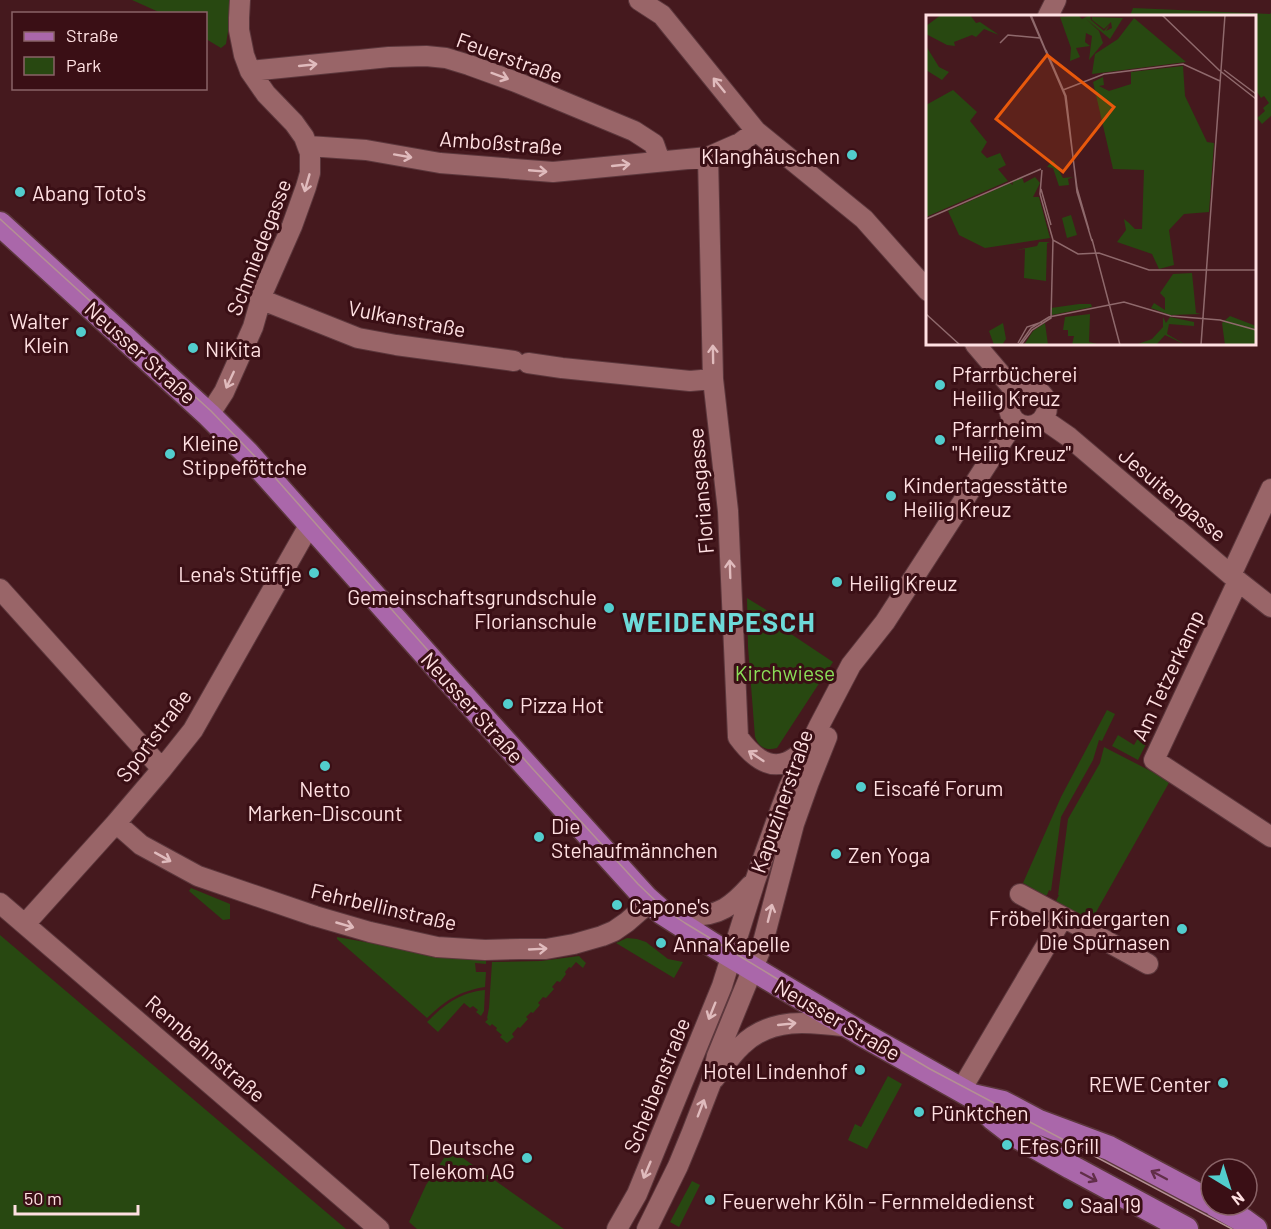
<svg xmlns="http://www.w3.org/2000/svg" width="1271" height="1229" font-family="Barlow,sans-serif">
<rect width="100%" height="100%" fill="#45191e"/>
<path fill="#284811" d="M 132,0 L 233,0 L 226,44 L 221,48 L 206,39 L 206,14 L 161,13 Z
M 1133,8 L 1270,14 L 1271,13 L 1271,116 L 1262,124 L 1257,118 L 1265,111 L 1263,108 L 1269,103 L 1264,96 L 1261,98 L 1255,89 L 1254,16 L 1130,16 Z
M 747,598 L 773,614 L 772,618 L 789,628 L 788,632 L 833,662 L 777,748 C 767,751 759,748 755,737 L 748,647 Z
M 1107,710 L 1115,714 L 1102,741 L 1099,740 L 1093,760 L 1061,817 L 1051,891 L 1049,890 L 1047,895 L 1044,895 L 1023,883 L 1061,797 Z
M 1118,735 L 1134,745 L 1138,738 L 1146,744 L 1138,760 L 1112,746 Z
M 1104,747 L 1170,781 L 1091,921 L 1056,901 L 1059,895 L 1058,895 L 1068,819 L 1100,763 Z
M 191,888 L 230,904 L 230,919 L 223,920 L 189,891 Z
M 0,935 L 346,1229 L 0,1229 Z
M 337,937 L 455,958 L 486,961 L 486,964 L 475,963 L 476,972 L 486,972 L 485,987 C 459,991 445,1001 427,1018 L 337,939 Z
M 627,938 L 637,939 L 646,942 L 668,959 L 683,962 L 674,978 L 616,943 Z
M 579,956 L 586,963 L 583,968 L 576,962 L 571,968 L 569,967 L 565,972 L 566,974 L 560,982 L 557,981 L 552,987 L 554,989 L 546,998 L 543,997 L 538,1003 L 540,1005 L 533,1013 L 531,1012 L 526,1017 L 528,1019 L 520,1028 L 518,1027 L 512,1034 L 514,1037 L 507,1043 L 500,1037 L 502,1035 L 496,1030 L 497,1028 L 492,1024 L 490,1026 L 485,1022 L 488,1019 L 487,1018 L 489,1008 L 492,962 L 541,961 Z
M 485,990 L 484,1011 L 481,1016 L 476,1012 L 478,1010 L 473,1006 L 470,1008 L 464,1003 L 438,1032 L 427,1022 C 445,1004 459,993 485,990 Z
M 888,1076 L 902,1084 L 867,1149 L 848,1140 L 855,1124 L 861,1127 Z
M 450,1149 L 564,1229 L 417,1229 L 409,1222 L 426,1185 Z
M 692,1181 L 700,1185 L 679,1227 L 670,1222 Z"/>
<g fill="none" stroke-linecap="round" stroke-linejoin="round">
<g stroke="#5c373c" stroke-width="22">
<path id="minor" d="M 639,0 L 662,15 L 756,131 L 864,219 L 928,291
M 1048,16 L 1056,0
M 250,71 L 389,57 L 426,56 L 446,58 L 469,65 L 516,82 L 634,131 L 654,144 L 660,161
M 308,146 L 366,150 L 440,163 L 553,172 L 708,157 L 740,143 L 756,131
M 708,157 L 713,379 L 728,511 L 738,737 C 749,752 766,771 787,762 C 794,759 801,753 808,749
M 260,299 L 358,338 L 396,345 L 514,361
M 975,344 L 1016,392
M 528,363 L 562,368 L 690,381 L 713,379
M1009 407a19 19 0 1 1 38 0a19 19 0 1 1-38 0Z
M 209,415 L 224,392 L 253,327 L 263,292 L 292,226 L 306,187 L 310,173 L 310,153 L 304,137 L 294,123 L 266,94 L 250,71 L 244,55 L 239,30 L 239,18 L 240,0
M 1043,419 L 1069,437 L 1238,581 L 1271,607
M 1231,575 L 1271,489
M 1238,581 L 1154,760 L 1271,837
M 0,589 L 162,769
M 116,823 L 141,845 L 198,876 L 315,916 L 370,932 L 437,947 L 485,950 L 521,949 L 546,949 L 574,944 L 602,936 L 614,931 L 627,922 L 650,902
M 1020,894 L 1063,917 L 1148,964
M 0,903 L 379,1229
M 666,914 C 674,916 682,916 690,916 C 720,916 732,906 751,885
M 25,924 L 116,823 L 162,769 L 193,730 L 310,524
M 714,1079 C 723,1068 731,1055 741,1046 C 771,1016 811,1022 849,1027
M 961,1090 L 1063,917
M 617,1229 L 637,1194 L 722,986 L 755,881 L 781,808 L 789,787 L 819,726 L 851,665 L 885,622 L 1015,421
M 647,1229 L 678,1166 L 692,1132 L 711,1083 L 717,1056 L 762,946 L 794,824 L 809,782 L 827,737"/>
</g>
<g stroke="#5c373c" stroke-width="27">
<path id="major" d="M 0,224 L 209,415 L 247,453 L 439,669 L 646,898 L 663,913 L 713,945 L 862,1034 L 972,1096 L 1003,1103 L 1039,1122 L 1109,1148 L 1211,1202
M 972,1096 L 993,1118 L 1015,1135 L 1071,1167 L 1186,1229
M 1216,1205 L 1244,1221 L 1255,1229"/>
</g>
<use href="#minor" stroke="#996568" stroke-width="20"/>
<use href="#major" stroke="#aa67aa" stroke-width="24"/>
<path stroke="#b49093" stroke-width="1.5" d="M 0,219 L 211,411 L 270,472 L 532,768 L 638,884 L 664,909 L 685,923 L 774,977 L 930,1069 L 1232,1229"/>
</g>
<defs><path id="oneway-shaft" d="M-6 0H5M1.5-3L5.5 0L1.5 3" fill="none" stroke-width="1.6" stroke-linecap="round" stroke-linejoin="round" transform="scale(1.5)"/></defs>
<g stroke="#e0bbbd">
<use href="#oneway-shaft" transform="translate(308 65) rotate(-6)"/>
<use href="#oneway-shaft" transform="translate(500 76) rotate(20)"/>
<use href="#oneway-shaft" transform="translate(719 85) rotate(-129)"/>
<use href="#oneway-shaft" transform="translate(403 156) rotate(10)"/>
<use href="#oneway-shaft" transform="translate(621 165) rotate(-6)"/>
<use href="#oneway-shaft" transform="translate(538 171) rotate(5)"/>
<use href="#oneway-shaft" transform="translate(307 183) rotate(106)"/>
<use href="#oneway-shaft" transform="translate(713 354) rotate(-91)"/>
<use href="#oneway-shaft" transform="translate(230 380) rotate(115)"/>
<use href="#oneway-shaft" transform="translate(730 569) rotate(-92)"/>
<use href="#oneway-shaft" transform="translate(756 756) rotate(-146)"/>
<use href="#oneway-shaft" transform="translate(163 857) rotate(29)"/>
<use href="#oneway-shaft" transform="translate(770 913) rotate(-76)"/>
<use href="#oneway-shaft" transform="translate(345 925) rotate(16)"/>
<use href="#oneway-shaft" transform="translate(538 949) rotate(-3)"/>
<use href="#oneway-shaft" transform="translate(712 1011) rotate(112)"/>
<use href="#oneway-shaft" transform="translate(787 1024) rotate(-6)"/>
<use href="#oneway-shaft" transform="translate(701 1108) rotate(-69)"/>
<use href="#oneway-shaft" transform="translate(647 1170) rotate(113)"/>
</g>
<g stroke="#612e49">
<use href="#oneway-shaft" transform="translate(1159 1175) rotate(-152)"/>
<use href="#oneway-shaft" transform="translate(1089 1177) rotate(28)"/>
</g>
<g fill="#52cdcd" stroke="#3a0f15" stroke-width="2">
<circle cx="852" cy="155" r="6"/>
<circle cx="20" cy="192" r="6"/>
<circle cx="81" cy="332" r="6"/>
<circle cx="193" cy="348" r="6"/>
<circle cx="940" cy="385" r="6"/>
<circle cx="940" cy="440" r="6"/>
<circle cx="170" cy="454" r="6"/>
<circle cx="891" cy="496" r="6"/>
<circle cx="314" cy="573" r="6"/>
<circle cx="837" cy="582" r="6"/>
<circle cx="609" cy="608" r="6"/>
<circle cx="508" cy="704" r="6"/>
<circle cx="325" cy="766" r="6"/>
<circle cx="861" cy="787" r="6"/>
<circle cx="539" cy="837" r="6"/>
<circle cx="836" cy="854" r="6"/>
<circle cx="617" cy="905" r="6"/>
<circle cx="1182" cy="929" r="6"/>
<circle cx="661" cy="943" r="6"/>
<circle cx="860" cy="1070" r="6"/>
<circle cx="1223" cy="1083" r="6"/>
<circle cx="919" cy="1112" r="6"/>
<circle cx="1007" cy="1145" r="6"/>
<circle cx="527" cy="1158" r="6"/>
<circle cx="710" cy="1200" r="6"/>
<circle cx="1068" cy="1204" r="6"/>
</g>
<g text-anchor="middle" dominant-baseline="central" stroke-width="6" stroke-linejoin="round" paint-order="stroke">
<g font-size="21" fill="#ffe0e2" stroke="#3a0f15">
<text transform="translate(510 57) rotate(20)">Feuerstraße</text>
<text transform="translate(501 142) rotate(4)">Amboßstraße</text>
<text transform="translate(258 247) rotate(-69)">Schmiedegasse</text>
<text transform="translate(407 318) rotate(11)">Vulkanstraße</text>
<text transform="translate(141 352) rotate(42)">Neusser Straße</text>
<text transform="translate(700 491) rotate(-95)">Floriansgasse</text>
<text transform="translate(1173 494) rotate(40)">Jesuitengasse</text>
<text transform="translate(1167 675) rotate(-65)">Am Tetzerkamp</text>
<text transform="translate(473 707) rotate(48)">Neusser Straße</text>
<text transform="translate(153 735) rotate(-53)">Sportstraße</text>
<text transform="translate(781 801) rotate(-71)">Kapuzinerstraße</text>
<text transform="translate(384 906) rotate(13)">Fehrbellinstraße</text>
<text transform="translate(838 1019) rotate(30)">Neusser Straße</text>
<text transform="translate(206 1048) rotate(41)">Rennbahnstraße</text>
<text transform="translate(656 1085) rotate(-68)">Scheibenstraße</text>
</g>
<g font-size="21" fill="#ffe0e2" stroke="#3a0f15" text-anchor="start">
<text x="840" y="155" text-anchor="end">Klanghäuschen</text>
<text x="32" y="192">Abang Toto's</text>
<text x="69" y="320" text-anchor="end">Walter<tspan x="69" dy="24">Klein</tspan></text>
<text x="205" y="348">NiKita</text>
<text x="952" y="373">Pfarrbücherei<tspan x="952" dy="24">Heilig Kreuz</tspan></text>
<text x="952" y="428">Pfarrheim<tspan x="952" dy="24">"Heilig Kreuz"</tspan></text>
<text x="182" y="442">Kleine<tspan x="182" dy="24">Stippeföttche</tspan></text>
<text x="903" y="484">Kindertagesstätte<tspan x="903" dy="24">Heilig Kreuz</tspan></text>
<text x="302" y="573" text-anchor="end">Lena's Stüffje</text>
<text x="849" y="582">Heilig Kreuz</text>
<text x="597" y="596" text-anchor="end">Gemeinschaftsgrundschule<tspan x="597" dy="24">Florianschule</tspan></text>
<text x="520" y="704">Pizza Hot</text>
<text x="873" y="787">Eiscafé Forum</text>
<text x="325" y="788" text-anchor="middle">Netto<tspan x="325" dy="24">Marken-Discount</tspan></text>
<text x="551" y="825">Die<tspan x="551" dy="24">Stehaufmännchen</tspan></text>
<text x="848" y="854">Zen Yoga</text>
<text x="629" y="905">Capone's</text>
<text x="1170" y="917" text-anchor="end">Fröbel Kindergarten<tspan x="1170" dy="24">Die Spürnasen</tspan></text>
<text x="673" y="943">Anna Kapelle</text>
<text x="848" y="1070" text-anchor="end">Hotel Lindenhof</text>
<text x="1211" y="1083" text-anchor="end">REWE Center</text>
<text x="931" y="1112">Pünktchen</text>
<text x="1019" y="1145">Efes Grill</text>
<text x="515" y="1146" text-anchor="end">Deutsche<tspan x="515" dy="24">Telekom AG</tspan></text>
<text x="722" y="1200">Feuerwehr Köln - Fernmeldedienst</text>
<text x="1080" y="1204">Saal 19</text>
</g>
<g font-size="21" fill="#8bdd58" stroke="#3a0f15">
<text x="785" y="672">Kirchwiese</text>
</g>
<g font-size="27" font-weight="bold" letter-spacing="1.5" fill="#6ddad9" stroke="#3a0f15">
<text x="719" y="621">WEIDENPESCH</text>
</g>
</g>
<g transform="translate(926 15)">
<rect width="330" height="330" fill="#45191e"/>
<path d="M 15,0 L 44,0 L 50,8 L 54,7 L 73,20 L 58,14 L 50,22 L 46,20 L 28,27 L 29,31 L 21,30 L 0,19 L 0,11 ZM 152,0 L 156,4 L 164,0 L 165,5 L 178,16 L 184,9 L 180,16 L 186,13 L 185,7 L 178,14 L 166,5 L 166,2 L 197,3 L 184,24 L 160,4 L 173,16 L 177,28 L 163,45 L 166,21 L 160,18 L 159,27 L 164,31 L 150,33 L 154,42 L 144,46 L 145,33 L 134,2 ZM 208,3 L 260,47 L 166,59 L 169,39 L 192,24 ZM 0,31 L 13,52 L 23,57 L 16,65 L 0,55 ZM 257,51 L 259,81 L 281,127 L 288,128 L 283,197 L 258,199 L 243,215 L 248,250 L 233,254 L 226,239 L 191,227 L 200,215 L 198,204 L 203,208 L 207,206 L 203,208 L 209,214 L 216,214 L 218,155 L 187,154 L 167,67 L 177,62 L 178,70 L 173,71 L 183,76 L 205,69 L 205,57 ZM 27,75 L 51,97 L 44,106 L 61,127 L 55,137 L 61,143 L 74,138 L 80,150 L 72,154 L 82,166 L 0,202 L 0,90 ZM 127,145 L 137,163 L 147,162 L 142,164 L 143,170 L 133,171 L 127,153 L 121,152 ZM 96,162 L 98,168 L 109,162 L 114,168 L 107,182 L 113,182 L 124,223 L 59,233 L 33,220 L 22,196 L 84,168 L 87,170 L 86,166 ZM 145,200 L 151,220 L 141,223 L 136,203 ZM 113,227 L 124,227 L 121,228 L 120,266 L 98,263 L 99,234 L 90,235 L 111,231 ZM 266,258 L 270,298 L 275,299 L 244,300 L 225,293 L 228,288 L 239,295 L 239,283 L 234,278 L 247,259 ZM 153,289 L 165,289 L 166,292 L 126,300 L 125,293 ZM 164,299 L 163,327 L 175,330 L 146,330 L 148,321 L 142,321 L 142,315 L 137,315 L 139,302 ZM 304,301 L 330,311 L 330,330 L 299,330 L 296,308 ZM 237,302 L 240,308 L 244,302 L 268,307 L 268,311 L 243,309 L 241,319 L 260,330 L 239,320 L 230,330 L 209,330 L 226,324 L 237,312 ZM 77,308 L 80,324 L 76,330 L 68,330 L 63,316 ZM 119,308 L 122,330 L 98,330 L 107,316 Z" fill="#284811"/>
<path fill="none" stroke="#8f696c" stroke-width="1.5" d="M 104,0 L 139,81 L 151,173 L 163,215M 105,0 L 120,36M 236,0 L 293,55 L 330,84M 74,28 L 82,20 L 114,23M 120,35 L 140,81 L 151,177 L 166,226M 298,55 L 330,79M 137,75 L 178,59 L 257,49 L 294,66M 116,155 L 114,179 L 127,225M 115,174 L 125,210M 0,204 L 115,154M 166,224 L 194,330M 0,299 L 34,330M 92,328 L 101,312 L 116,307M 93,330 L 105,313 L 123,302 L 198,287 L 245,301 L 294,305 L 330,315M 95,330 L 106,315 L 125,303 L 127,225 L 152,239 L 173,238 L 223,255 L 330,255M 275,330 L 299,0"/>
<path fill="#e8590c" fill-opacity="0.15" stroke="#e8590c" stroke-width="3" d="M 121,40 L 188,92 L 137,157 L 70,104 Z"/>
<rect width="330" height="330" fill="none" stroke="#ffe0e2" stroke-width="3"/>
</g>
<rect x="12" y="12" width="195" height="78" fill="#3a0f15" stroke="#896367" stroke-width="1.5"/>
<rect x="24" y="32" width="30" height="9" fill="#aa67aa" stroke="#896367" stroke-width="1.5"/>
<text x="66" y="42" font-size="18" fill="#ffe0e2">Straße</text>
<rect x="24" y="57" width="30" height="18" fill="#284811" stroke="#896367" stroke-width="1.5"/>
<text x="66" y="72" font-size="18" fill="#ffe0e2">Park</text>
<g transform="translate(1229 1187) rotate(142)"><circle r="28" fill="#3a0f15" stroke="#896367" stroke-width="1.5"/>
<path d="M0-4.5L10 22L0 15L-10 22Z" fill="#52cdcd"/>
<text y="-9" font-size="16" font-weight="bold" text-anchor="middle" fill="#ffe0e2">N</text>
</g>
<path d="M15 1205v9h123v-9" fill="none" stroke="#ffe0e2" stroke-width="3"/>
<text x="24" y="1205" font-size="18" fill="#ffe0e2" stroke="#3a0f15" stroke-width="4.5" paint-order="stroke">50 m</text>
</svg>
